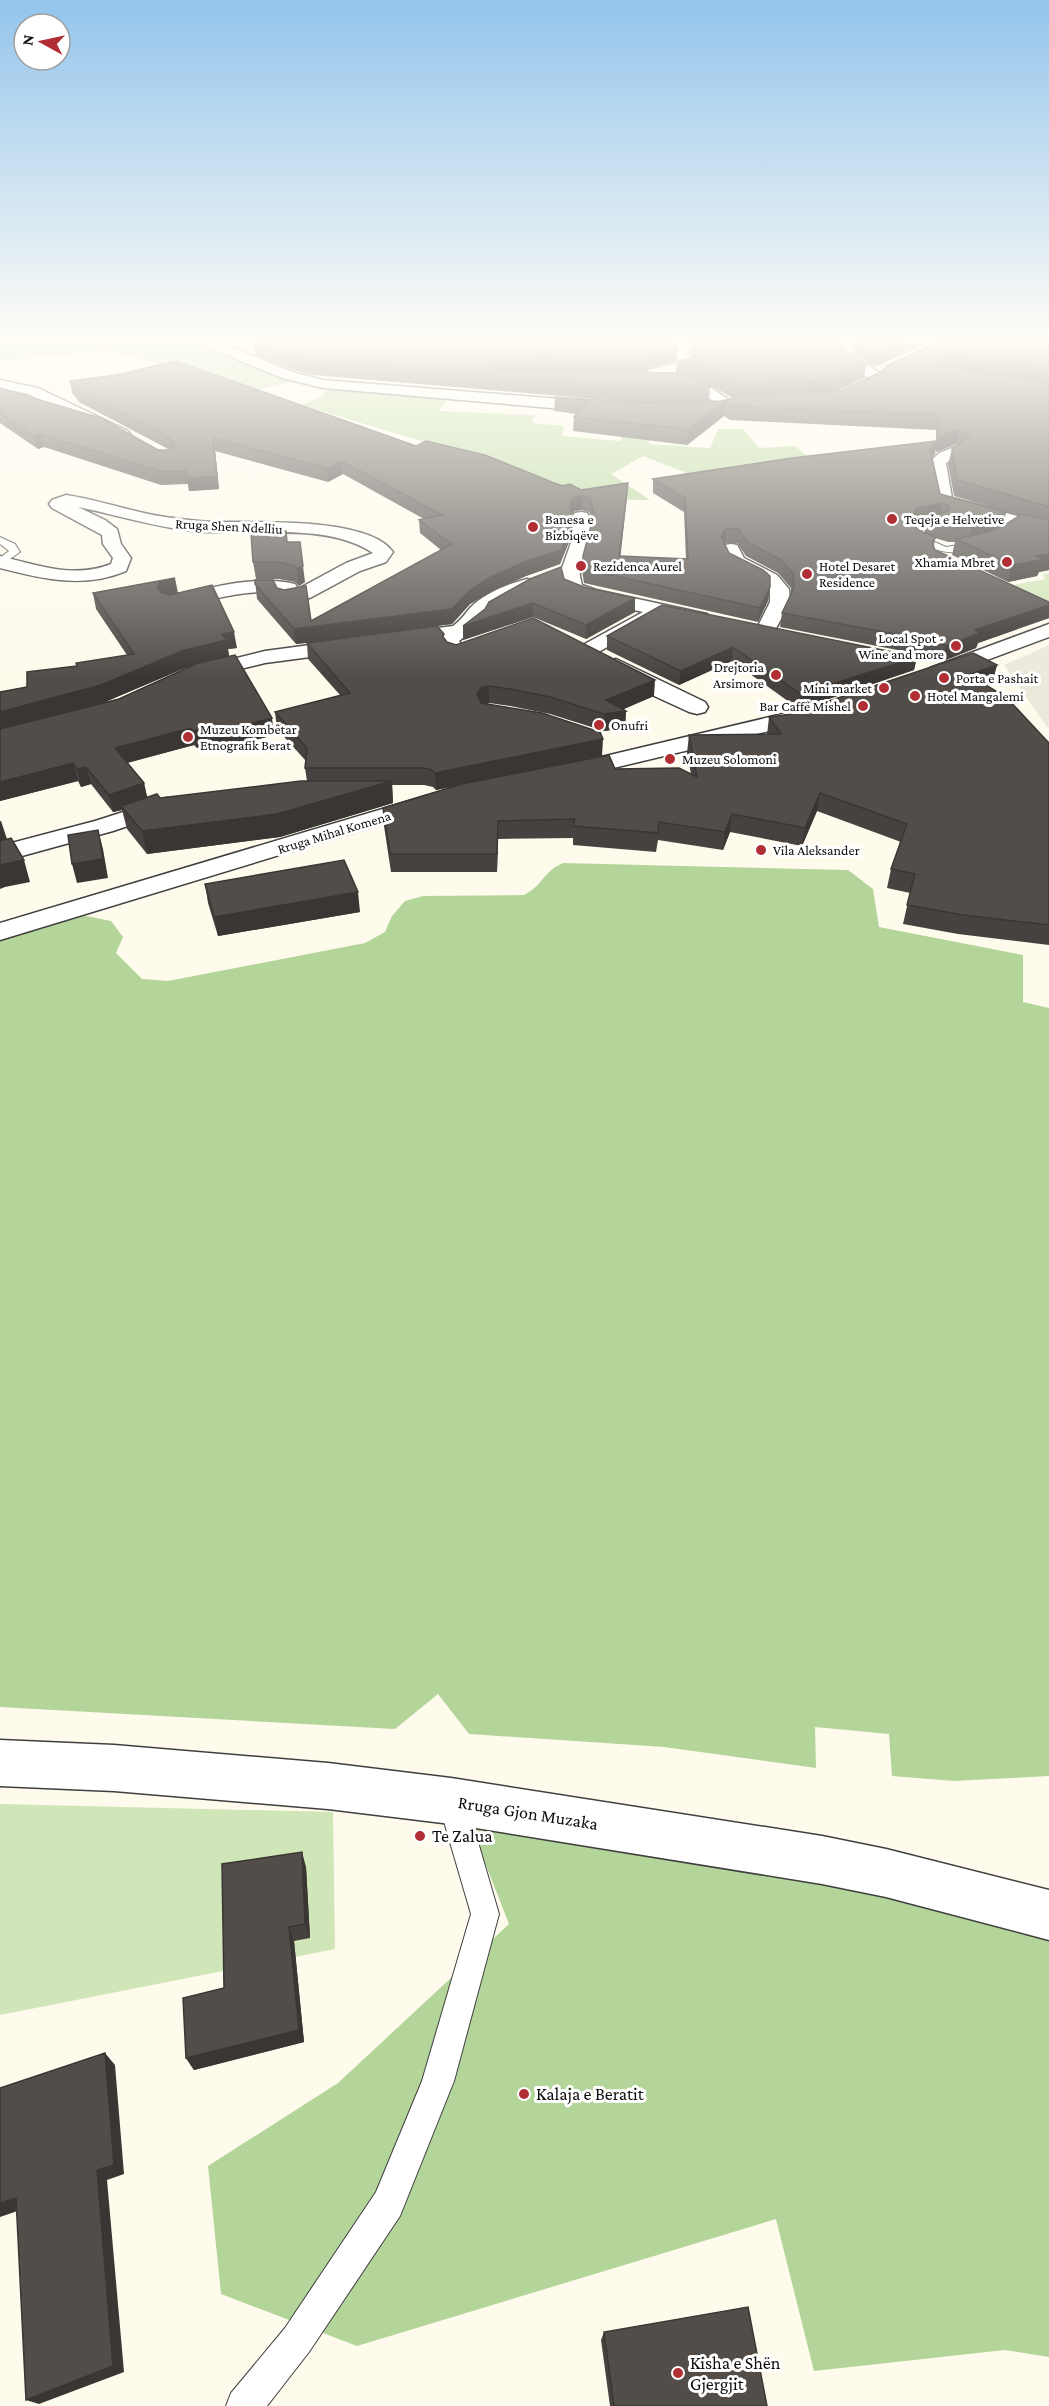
<svg xmlns="http://www.w3.org/2000/svg" width="1049" height="2406" font-family="'Crimson Pro',serif">
<rect width="100%" height="100%" fill="#fefaec"/>
<path fill="#d0e5b8" d="M 1049,573 L 1049,601 L 1013,585 L 1046,579 L 1042,575 Z
M 0,1804 L 333,1812 L 335,1949 L 0,2015 Z"/>
<path fill="#b4d599" d="M 4,342 L 199,342 L 296,381 L 255,390 L 216,374 L 201,377 L 178,368 L 108,350 L 0,361 L 0,343 Z
M 328,387 L 449,396 L 439,411 L 535,415 L 532,423 L 564,426 L 562,436 L 620,441 L 626,428 L 649,431 L 649,444 L 710,448 L 718,429 L 743,429 L 759,448 L 795,446 L 815,462 L 700,478 L 643,456 L 611,474 L 650,500 L 584,499 L 554,481 L 302,405 L 322,397 Z
M 563,863 L 848,870 L 873,889 L 879,927 L 1023,955 L 1023,1002 L 1049,1008 L 1049,1776 L 954,1781 L 892,1776 L 889,1734 L 815,1727 L 816,1768 L 664,1747 L 469,1734 L 438,1694 L 395,1729 L 0,1707 L 0,940 L 81,915 L 111,921 L 123,937 L 116,953 L 142,979 L 168,981 L 365,943 L 385,932 L 392,916 L 405,901 L 423,896 L 524,895 C 544,885 542,872 563,863 Z
M 469,1822 L 876,1885 L 1049,1930 L 1049,2357 L 1005,2350 L 814,2371 L 776,2219 L 357,2346 L 221,2294 L 208,2166 L 338,2083 L 509,1924 Z"/>
<path fill="#ece8dc" d="M 1049,645 L 1049,727 L 1047,727 L 1004,665 Z"/>
<g fill="none" stroke-linecap="round" stroke-linejoin="round">
<g stroke="#3f3f3f" stroke-width="2">
<path id="service" d="M 940,519 L 945,522 L 944,524 L 922,529 L 921,536 L 946,547 L 979,542 L 984,545 C 966,559 927,552 910,537 L 913,525 Z
M 0,537 L 15,544 L 20,552 L 1,565 L 0,558 L 9,551 L 0,544 Z
M 452,1787 L 462,1791 L 466,1801 L 499,1914 L 454,2081 L 400,2216 L 309,2352 L 267,2406 L 226,2406 L 231,2393 L 285,2328 L 376,2192 L 422,2081 L 471,1914 L 438,1801 L 442,1791 Z"/>
</g>
<g stroke="#3f3f3f" stroke-width="3">
<path id="minor" d="M 200,342 L 218,342 L 292,372 L 323,380 L 598,402 L 606,407 L 598,412 L 323,388 L 282,378 L 202,345 Z
M 660,342 C 671,341 682,340 690,349 L 687,354 L 697,362 L 689,370 L 654,377 L 649,376 L 647,373 L 649,370 L 681,362 L 673,355 L 675,351 Z
M 837,342 L 851,342 L 855,357 L 881,374 L 883,377 L 881,380 L 871,380 L 844,362 Z
M 666,376 L 701,381 L 737,405 L 730,409 L 725,408 L 692,388 L 661,383 L 659,380 L 661,377 Z
M 0,380 L 38,388 L 128,431 L 130,434 L 128,437 L 116,437 L 28,394 L 0,388 Z
M 957,446 L 965,451 L 946,463 L 952,498 L 1049,525 L 1049,536 L 938,505 L 930,462 L 939,453 Z
M 66,495 C 100,500 131,512 165,517 C 180,519 196,521 211,522 C 252,523 368,516 393,552 L 386,562 L 360,571 L 310,598 L 286,602 L 279,600 L 277,592 C 242,590 206,601 172,609 L 165,607 L 162,603 L 165,599 C 206,589 253,574 295,584 L 298,589 L 346,563 L 373,553 C 325,521 250,537 194,531 C 154,527 117,515 78,507 L 105,520 L 117,529 L 121,544 L 131,558 L 126,571 C 83,589 43,579 0,568 L 0,556 C 36,565 75,579 111,564 L 113,558 L 103,544 L 102,535 L 52,508 L 49,504 L 52,500 Z
M 581,512 L 587,513 C 599,533 582,551 580,570 C 579,575 581,580 582,585 L 596,590 L 707,614 L 710,618 L 707,622 L 700,624 L 654,614 L 656,617 L 653,621 L 595,654 L 588,656 L 581,654 L 578,650 L 581,646 L 643,612 L 584,599 L 566,592 L 561,571 L 573,537 L 572,517 L 575,513 Z
M 731,544 L 737,545 L 744,558 L 777,575 L 789,589 L 790,602 L 772,636 L 758,636 L 755,632 L 770,602 L 770,590 L 763,583 L 729,565 L 722,549 L 725,545 Z
M 527,579 L 534,581 L 537,585 L 534,589 C 520,595 496,601 487,614 C 480,625 470,632 459,641 L 461,644 L 458,648 L 444,648 L 439,640 L 265,663 L 195,680 L 188,678 L 184,674 L 188,670 L 265,651 L 453,626 C 461,620 464,615 470,608 C 483,594 508,584 527,579 Z
M 1049,624 L 1049,637 L 944,676 L 937,678 L 930,676 L 926,672 L 930,668 Z
M 616,659 L 705,702 L 708,707 L 705,712 L 697,714 L 689,712 L 639,689 L 609,669 L 606,665 L 609,661 Z
M 812,707 L 820,709 L 823,714 L 820,719 L 567,779 L 559,777 L 555,772 L 559,767 Z
M 426,796 L 434,798 L 438,803 L 434,808 L 0,940 L 0,923 Z
M 167,798 L 175,800 L 179,805 L 175,810 L 113,831 L 0,862 L 0,846 L 95,821 Z
M 0,1740 L 114,1745 L 328,1763 L 451,1778 L 822,1836 L 886,1849 L 1049,1890 L 1049,1940 L 886,1897 L 822,1884 L 451,1824 L 328,1809 L 114,1791 L 0,1786 Z"/>
</g>
<use href="#service" fill="#fff" fill-rule="evenodd"/>
<use href="#minor" fill="#fff" fill-rule="evenodd"/>
</g>
<path fill="#47423f" fill-rule="evenodd" d="M 237,342 L 673,342 L 676,361 L 648,368 L 646,372 L 676,373 L 677,361 L 692,358 L 693,356 L 690,353 L 690,347 L 688,344 L 680,342 L 841,342 L 844,349 L 866,364 L 864,378 L 835,391 L 841,390 L 881,372 L 935,343 L 1049,342 L 1049,570 L 1039,572 L 1037,576 L 1008,582 L 952,555 L 955,542 L 948,542 L 935,538 L 934,547 L 935,550 L 1049,618 L 978,643 L 976,648 L 943,661 L 928,656 L 780,627 L 782,613 L 791,594 L 791,588 L 778,573 L 746,556 L 737,543 L 725,543 L 729,553 L 770,587 L 768,601 L 758,622 L 584,583 L 582,570 L 583,556 L 592,522 L 589,512 L 581,510 L 575,511 L 571,515 L 571,537 L 560,564 L 526,576 L 492,591 L 470,604 L 452,624 L 349,637 L 445,639 L 447,642 L 654,696 L 623,709 L 626,711 L 625,728 L 604,731 L 550,714 L 510,706 L 489,703 L 487,704 L 602,756 L 525,772 L 615,769 L 691,774 L 687,753 L 689,735 L 767,735 L 769,717 L 819,710 L 820,704 L 997,665 L 992,683 L 986,685 L 1049,743 L 1049,945 L 958,934 L 903,924 L 910,893 L 887,888 L 891,869 L 901,842 L 817,811 L 802,846 L 730,832 L 723,850 L 658,840 L 656,852 L 573,845 L 573,838 L 498,839 L 497,872 L 391,872 L 384,826 L 383,808 L 451,787 L 436,790 L 433,787 L 424,785 L 392,785 L 393,803 L 280,837 L 147,854 L 127,829 L 122,810 L 113,812 L 91,784 L 81,787 L 78,781 L 0,801 L 0,692 L 27,687 L 76,667 L 127,655 L 96,609 L 93,593 L 178,593 L 237,648 L 228,649 L 229,656 L 274,735 L 213,751 L 208,745 L 197,748 L 194,745 L 127,763 L 144,783 L 147,797 L 160,798 L 307,781 L 305,768 L 306,761 L 277,729 L 275,712 L 340,695 L 308,659 L 307,643 L 296,644 L 257,599 L 255,580 L 277,588 L 311,621 L 441,550 L 420,533 L 419,520 L 424,519 L 343,474 L 328,482 L 215,451 L 219,489 L 189,491 L 188,484 L 161,485 L 44,447 L 38,449 L 0,423 L 0,388 L 158,450 L 170,450 L 79,402 L 72,393 L 70,381 L 416,446 L 581,490 L 627,497 L 620,556 L 686,559 L 684,512 L 653,493 L 653,479 L 936,441 L 936,430 L 730,420 L 724,416 L 687,445 L 573,431 L 574,417 L 576,414 L 554,411 L 555,397 L 631,402 L 313,375 L 293,370 L 255,355 L 254,345 ZM 694,379 L 700,380 L 733,398 L 721,401 L 709,401 L 710,387 ZM 956,444 L 957,445 L 952,449 L 948,464 L 954,496 L 1019,516 L 1003,526 L 988,532 L 1003,525 L 1006,512 L 940,494 L 932,457 L 935,454 L 936,447 L 936,452 ZM 926,520 L 924,533 L 912,525 L 913,523 ZM 192,666 L 119,699 L 71,711 L 105,702 L 185,668 Z
M 853,342 L 929,342 L 875,367 L 857,356 Z
M 288,542 L 305,582 L 299,586 L 295,582 L 279,579 L 256,579 L 253,562 Z
M 564,579 L 584,587 L 635,598 L 635,612 L 586,639 L 533,617 L 463,640 L 463,626 Z
M 607,636 L 917,657 L 914,670 L 799,709 L 732,661 L 679,685 L 607,650 Z
M 205,884 L 360,912 L 218,936 L 208,903 Z
M 306,1867 L 310,1938 L 294,1941 L 304,2042 L 194,2070 L 186,2058 L 224,1988 Z
M 604,2332 L 767,2406 L 610,2406 L 601,2340 Z"/>
<path fill="#3a3633" d="M 672,342 L 673,342 L 672,348 L 677,347 L 676,361 L 648,368 L 645,374 L 646,360 L 649,354 Z
M 903,342 L 929,342 L 875,367 L 877,354 Z
M 949,355 L 946,369 L 941,370 L 940,360 L 943,356 Z
M 495,358 L 495,372 L 486,363 Z
M 866,364 L 864,378 L 833,392 L 805,396 L 807,381 Z
M 725,401 L 724,416 L 687,445 L 688,429 Z
M 959,429 L 956,444 L 936,452 L 939,437 Z
M 41,434 L 44,447 L 38,449 L 35,436 Z
M 937,441 L 935,454 L 928,462 L 930,449 Z
M 215,451 L 219,489 L 189,491 L 187,478 Z
M 342,461 L 343,474 L 328,482 L 327,468 Z
M 628,483 L 627,497 L 619,570 L 619,556 Z
M 582,496 L 581,510 L 575,511 L 570,516 L 570,502 L 575,497 Z
M 942,503 L 940,517 L 913,523 L 908,538 L 911,524 L 915,509 Z
M 1006,512 L 1003,525 L 969,541 L 972,527 Z
M 571,523 L 571,537 L 560,564 L 526,576 L 492,591 L 470,604 L 452,624 L 296,644 L 294,629 L 470,590 Z
M 726,529 L 725,543 L 721,536 Z
M 1049,554 L 1049,570 L 1039,572 L 1037,576 L 1008,582 L 1012,565 L 1036,556 Z
M 303,566 L 305,582 L 299,586 L 297,569 Z
M 175,578 L 178,593 L 163,598 L 157,587 L 160,582 Z
M 770,587 L 768,601 L 758,622 L 760,608 Z
M 635,598 L 635,612 L 586,639 L 586,625 Z
M 533,603 L 533,617 L 463,640 L 463,626 Z
M 1049,605 L 1049,618 L 978,643 L 976,648 L 943,661 L 946,646 L 975,630 Z
M 234,632 L 237,648 L 228,649 L 229,656 L 185,668 L 105,702 L 0,730 L 0,712 L 222,634 Z
M 733,647 L 732,661 L 679,685 L 681,671 Z
M 917,657 L 914,670 L 799,709 L 801,694 Z
M 997,665 L 992,683 L 965,693 L 969,675 Z
M 655,680 L 654,696 L 615,713 L 626,711 L 625,728 L 604,731 L 606,700 Z
M 489,686 L 489,703 L 481,705 L 477,694 L 481,688 Z
M 272,718 L 274,735 L 213,751 L 210,734 Z
M 191,728 L 194,745 L 119,765 L 115,748 Z
M 205,728 L 208,745 L 197,748 L 193,731 Z
M 603,739 L 602,756 L 436,790 L 435,773 Z
M 73,763 L 78,781 L 0,801 L 0,782 Z
M 86,767 L 91,784 L 81,787 L 77,769 Z
M 392,781 L 393,803 L 280,837 L 147,854 L 142,831 Z
M 144,783 L 148,801 L 121,806 L 122,810 L 113,812 L 109,795 Z
M 820,793 L 817,811 L 802,846 L 805,828 Z
M 732,814 L 730,832 L 723,850 L 725,832 Z
M 0,821 L 1,821 L 8,842 L 0,844 Z
M 498,821 L 498,839 L 497,872 L 497,854 Z
M 98,830 L 103,849 L 108,878 L 77,883 L 72,864 Z
M 24,860 L 30,882 L 5,887 L 0,889 L 0,865 Z
M 358,892 L 360,912 L 218,936 L 214,917 Z
M 302,1852 L 306,1867 L 310,1938 L 305,1924 Z
M 289,1927 L 294,1941 L 304,2042 L 194,2070 L 186,2058 Z
M 105,2053 L 115,2065 L 124,2174 L 107,2180 L 124,2372 L 39,2404 L 26,2400 L 97,2170 Z
M 16,2198 L 29,2207 L 0,2217 L 0,2203 Z"/>
<path fill="#534d49" stroke="#3a3633" stroke-width="1.5" d="M 255,342 L 672,342 L 677,347 L 649,354 L 646,360 L 495,358 L 486,363 L 495,370 L 684,373 L 710,387 L 643,388 L 312,361 L 291,356 Z
M 693,342 L 841,342 L 844,349 L 866,364 L 835,377 L 807,381 L 736,384 L 701,366 L 677,361 L 692,358 L 700,348 Z
M 859,342 L 903,342 L 877,354 Z
M 938,342 L 1049,342 L 1049,370 L 949,355 L 943,356 L 940,360 L 943,366 L 1049,382 L 1049,507 L 957,480 L 952,449 L 970,435 L 959,429 L 939,437 L 939,415 L 731,406 L 725,401 L 688,429 L 574,417 L 589,401 L 555,397 L 643,403 L 721,401 L 754,394 L 819,393 L 841,390 L 881,372 L 888,365 Z
M 176,361 L 416,446 L 426,441 L 485,455 L 562,486 L 570,484 L 581,490 L 628,483 L 619,556 L 688,559 L 685,498 L 653,479 L 792,458 L 937,441 L 930,449 L 940,494 L 1006,512 L 972,527 L 951,528 L 926,521 L 927,517 L 949,511 L 949,506 L 942,503 L 915,509 L 911,524 L 924,533 L 936,537 L 932,543 L 935,550 L 1049,602 L 1049,605 L 975,630 L 980,633 L 946,646 L 932,641 L 782,613 L 794,588 L 793,573 L 780,559 L 747,542 L 738,529 L 726,529 L 721,536 L 729,553 L 763,570 L 770,576 L 770,587 L 760,608 L 584,569 L 583,556 L 594,514 L 590,498 L 582,496 L 575,497 L 570,502 L 571,523 L 561,550 L 526,561 L 491,577 L 470,590 L 452,609 L 294,629 L 255,584 L 255,580 L 273,580 L 277,588 L 284,590 L 306,586 L 311,621 L 452,544 L 419,520 L 442,515 L 342,461 L 327,468 L 213,438 L 217,476 L 187,478 L 186,471 L 159,471 L 41,434 L 35,436 L 0,413 L 0,388 L 97,417 L 96,415 L 158,450 L 171,450 L 175,445 L 168,437 L 77,390 L 70,381 L 116,375 Z
M 1022,514 L 1049,520 L 1049,554 L 1036,556 L 1042,560 L 1012,565 L 956,539 L 988,532 L 1003,526 Z
M 286,531 L 287,542 L 300,542 L 303,566 L 297,569 L 293,565 L 277,562 L 253,562 L 251,533 Z
M 561,567 L 564,579 L 584,587 L 635,598 L 586,625 L 533,603 L 463,626 L 485,609 L 489,602 L 530,579 Z
M 175,578 L 160,582 L 157,587 L 160,592 L 170,595 L 212,585 L 234,632 L 222,634 L 226,640 L 182,651 L 101,685 L 0,712 L 0,692 L 27,687 L 27,672 L 77,666 L 76,663 L 134,654 L 93,593 Z
M 662,605 L 917,657 L 801,694 L 733,647 L 681,671 L 607,636 Z
M 533,618 L 655,680 L 606,700 L 626,711 L 604,714 L 550,697 L 510,689 L 489,686 L 481,688 L 477,694 L 481,703 L 542,713 L 600,732 L 603,739 L 435,773 L 432,770 L 423,768 L 305,768 L 307,748 L 275,712 L 350,693 L 307,643 L 437,626 L 444,634 L 443,637 L 447,642 L 456,645 Z
M 973,653 L 997,665 L 969,675 L 1006,697 L 1049,743 L 1049,925 L 963,915 L 907,905 L 915,874 L 891,869 L 907,824 L 820,793 L 805,828 L 732,814 L 725,832 L 659,822 L 658,833 L 573,826 L 575,819 L 498,821 L 497,854 L 390,854 L 383,808 L 462,784 L 609,755 L 615,769 L 679,768 L 697,777 L 689,735 L 781,734 L 769,717 L 828,709 L 820,704 Z
M 235,655 L 272,718 L 210,734 L 205,728 L 193,731 L 191,728 L 115,748 L 144,783 L 109,795 L 86,767 L 77,769 L 73,763 L 0,782 L 0,729 L 119,699 L 198,663 Z
M 301,781 L 392,781 L 277,814 L 142,831 L 121,806 L 157,794 L 160,798 Z
M 98,830 L 103,859 L 72,864 L 68,835 Z
M 11,838 L 24,860 L 0,865 L 0,841 Z
M 344,860 L 358,892 L 214,917 L 205,884 Z
M 302,1852 L 305,1924 L 289,1927 L 299,2030 L 186,2058 L 183,1998 L 224,1988 L 222,1864 Z
M 105,2053 L 114,2165 L 97,2170 L 113,2366 L 26,2400 L 16,2198 L 0,2203 L 0,2088 Z
M 748,2307 L 767,2406 L 614,2406 L 604,2332 Z"/>
<linearGradient id="sky" x2="0" y2="1"><stop stop-color="#93c4ec"/><stop offset="0.5" stop-color="#fffdf6"/><stop offset="1" stop-color="#fffdf6" stop-opacity="0"/></linearGradient>
<rect width="1049" height="678" fill="url(#sky)"/>
<g fill="#b12e35" stroke="#fff" stroke-width="2">
<circle cx="892" cy="519" r="6"/>
<circle cx="533" cy="527" r="6"/>
<circle cx="1007" cy="562" r="6"/>
<circle cx="581" cy="566" r="6"/>
<circle cx="807" cy="574" r="6"/>
<circle cx="956" cy="646" r="6"/>
<circle cx="776" cy="675" r="6"/>
<circle cx="944" cy="678" r="6"/>
<circle cx="884" cy="688" r="6"/>
<circle cx="915" cy="696" r="6"/>
<circle cx="863" cy="706" r="6"/>
<circle cx="599" cy="725" r="6"/>
<circle cx="188" cy="737" r="6"/>
<circle cx="670" cy="759" r="6"/>
<circle cx="761" cy="850" r="6"/>
<circle cx="420" cy="1836" r="6"/>
<circle cx="524" cy="2094" r="6"/>
<circle cx="678" cy="2373" r="6"/>
</g>
<g text-anchor="middle" dominant-baseline="central" stroke-width="6" stroke-linejoin="round" paint-order="stroke">
<g font-size="14" fill="#0c0c0c" stroke="#fff" text-anchor="start">
<text x="545" y="519">Banesa e<tspan x="545" dy="16">Bizbiqëve</tspan></text>
<text x="904" y="519">Teqeja e Helvetive</text>
<text x="995" y="562" text-anchor="end">Xhamia Mbret</text>
<text x="593" y="566">Rezidenca Aurel</text>
<text x="819" y="566">Hotel Desaret<tspan x="819" dy="16">Residence</tspan></text>
<text x="944" y="638" text-anchor="end">Local Spot -<tspan x="944" dy="16">Wine and more</tspan></text>
<text x="764" y="667" text-anchor="end">Drejtoria<tspan x="764" dy="16">Arsimore</tspan></text>
<text x="956" y="678">Porta e Pashait</text>
<text x="872" y="688" text-anchor="end">Mini market</text>
<text x="927" y="696">Hotel Mangalemi</text>
<text x="851" y="706" text-anchor="end">Bar Caffë Mishel</text>
<text x="611" y="725">Onufri</text>
<text x="200" y="729">Muzeu Kombëtar<tspan x="200" dy="16">Etnografik Berat</tspan></text>
<text x="682" y="759">Muzeu Solomoni</text>
<text x="773" y="850">Vila Aleksander</text>
</g>
<g font-size="14" fill="#0c0c0c" stroke="#fff">
<text transform="translate(229 526) rotate(3)">Rruga Shen Ndelliu</text>
<text transform="translate(334 832) rotate(-17)">Rruga Mihal Komena</text>
</g>
<g font-size="18" fill="#0c0c0c" stroke="#fff">
<text transform="translate(528 1813) rotate(9)">Rruga Gjon Muzaka</text>
</g>
<g font-size="18" fill="#0c0c0c" stroke="#fff" text-anchor="start">
<text x="432" y="1836">Te Zalua</text>
<text x="536" y="2094">Kalaja e Beratit</text>
<text x="690" y="2363">Kisha e Shën<tspan x="690" dy="21">Gjergjit</tspan></text>
</g>
</g>
<g transform="translate(42 42) rotate(278)"><circle r="28" fill="#ffffff" stroke="#9e9e9e" stroke-width="1.5"/>
<path d="M0-4.5L10 22L0 15L-10 22Z" fill="#b12e35"/>
<text y="-9" font-size="16" font-weight="bold" text-anchor="middle" fill="#0c0c0c">N</text>
</g>
</svg>
